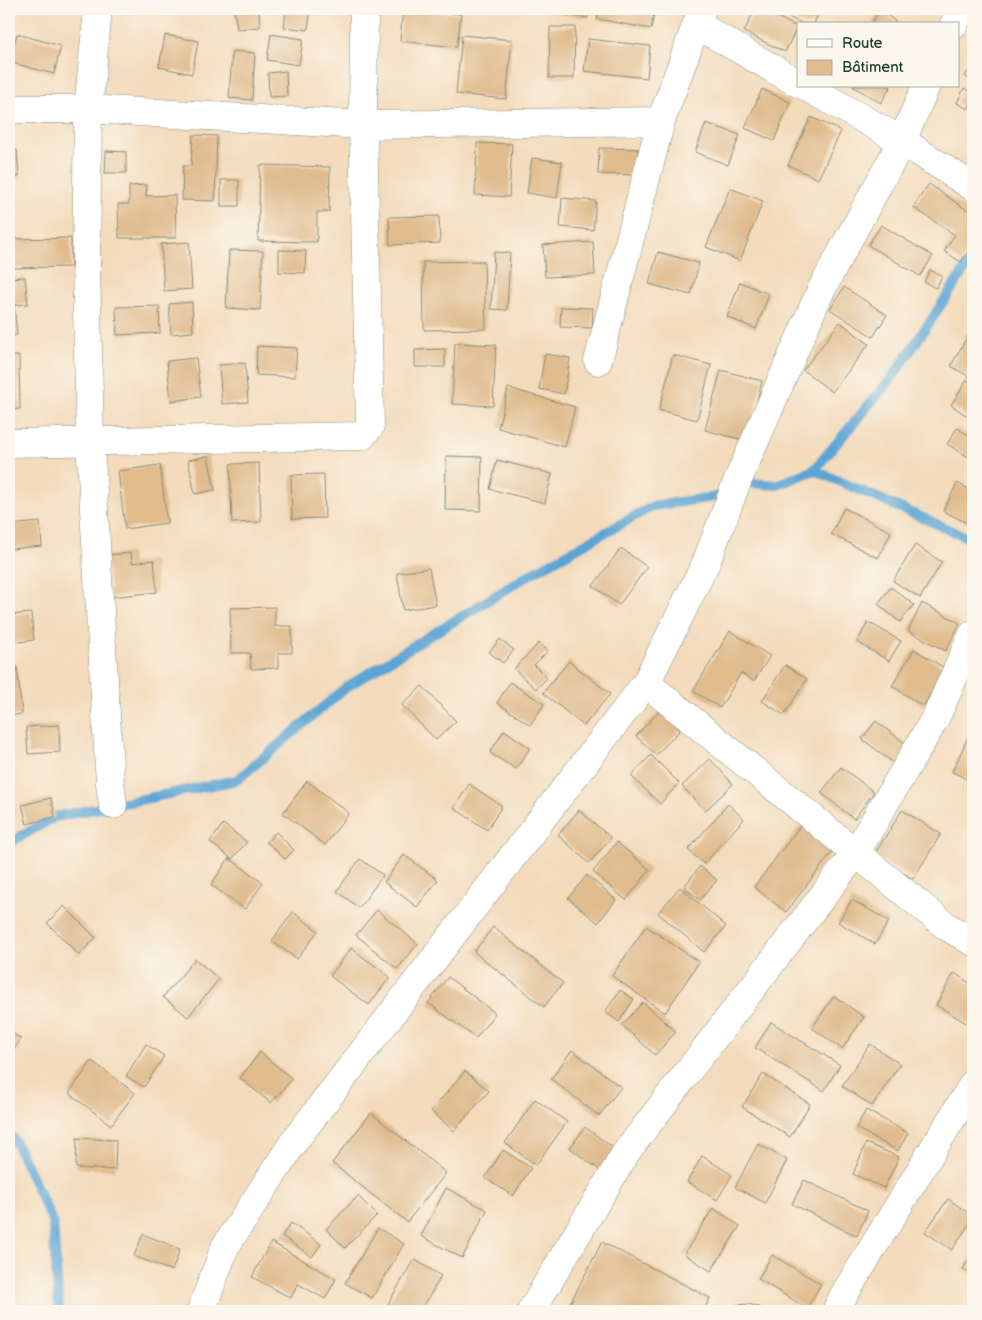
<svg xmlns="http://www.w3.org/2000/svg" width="982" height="1320" font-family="'Balsamiq Sans',sans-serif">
<rect width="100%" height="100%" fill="#fbf7ec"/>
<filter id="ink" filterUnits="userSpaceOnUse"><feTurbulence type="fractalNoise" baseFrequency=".02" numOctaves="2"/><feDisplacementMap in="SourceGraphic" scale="10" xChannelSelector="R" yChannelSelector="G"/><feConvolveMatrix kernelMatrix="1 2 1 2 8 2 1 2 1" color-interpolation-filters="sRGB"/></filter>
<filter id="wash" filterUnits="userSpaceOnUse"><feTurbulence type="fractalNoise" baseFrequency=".0096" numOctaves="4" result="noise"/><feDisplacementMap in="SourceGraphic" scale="20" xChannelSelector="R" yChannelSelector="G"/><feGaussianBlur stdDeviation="1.12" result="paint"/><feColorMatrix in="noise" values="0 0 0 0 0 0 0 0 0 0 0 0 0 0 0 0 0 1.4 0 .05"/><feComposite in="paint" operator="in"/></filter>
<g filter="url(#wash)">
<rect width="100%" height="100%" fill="#f3dbbc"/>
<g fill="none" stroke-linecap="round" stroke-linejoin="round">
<path stroke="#5ca4d3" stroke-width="10" d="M 814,470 L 973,540
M 739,482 L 777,485 L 814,470 L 895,374 L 973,257
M 9,843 L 55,817 L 237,780 L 348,686 L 534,572 L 653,506 L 721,496 L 726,491
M 9,1133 L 15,1141 L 53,1223 L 59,1311"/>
</g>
<g id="blocks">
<path fill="#e0bc8e" d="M 234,9 L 259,9 L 260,27 L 237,29 Z
M 403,9 L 461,14 L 457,47 L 400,41 Z
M 546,9 L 589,9 L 588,18 L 546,12 Z
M 599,9 L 655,9 L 651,29 L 597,19 Z
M 755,9 L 761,9 L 797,27 L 785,52 L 744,32 Z
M 786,9 L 820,9 L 814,24 L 804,24 L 783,15 Z
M 286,10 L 310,13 L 308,30 L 284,27 Z
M 880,10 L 899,24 L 871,24 Z
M 550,27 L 575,27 L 574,78 L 549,78 Z
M 17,34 L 61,46 L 54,74 L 9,62 Z
M 271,34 L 303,39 L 299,65 L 267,60 Z
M 165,35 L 198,41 L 192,74 L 159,67 Z
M 462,35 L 512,40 L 506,99 L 456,94 Z
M 588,39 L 650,46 L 647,78 L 584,71 Z
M 232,51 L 255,53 L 252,100 L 229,98 Z
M 973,64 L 973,82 L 965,76 Z
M 286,71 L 287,96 L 269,97 L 268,73 Z
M 852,86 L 891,86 L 881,103 Z
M 964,88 L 973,93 L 973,99 L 968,109 L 957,103 Z
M 762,89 L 790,102 L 774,141 L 745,128 Z
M 811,117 L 841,131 L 818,179 L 788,165 Z
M 706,123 L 740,135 L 728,165 L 695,152 Z
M 193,135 L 217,136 L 215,201 L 182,200 L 183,166 L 191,166 Z
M 477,143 L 512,144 L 509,197 L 475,195 Z
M 599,148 L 638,149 L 637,175 L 598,174 Z
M 17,150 L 19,177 L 9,178 L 9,151 Z
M 106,151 L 126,152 L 126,173 L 105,173 Z
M 532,158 L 562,162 L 557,198 L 527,193 Z
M 260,165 L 330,167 L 329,212 L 317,212 L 317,242 L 258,241 Z
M 221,180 L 239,180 L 239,206 L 221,206 Z
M 929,184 L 973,214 L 973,244 L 961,262 L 944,251 L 955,235 L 913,207 Z
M 147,185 L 146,196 L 175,195 L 176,238 L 119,238 L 118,204 L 129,204 L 129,186 Z
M 730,188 L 763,201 L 740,261 L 706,247 Z
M 562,198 L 596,201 L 593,230 L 560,227 Z
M 439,216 L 440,243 L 390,245 L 389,217 Z
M 881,225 L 933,256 L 920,276 L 868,245 Z
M 71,238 L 71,267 L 9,268 L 9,239 Z
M 189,242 L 192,289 L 164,291 L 161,244 Z
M 593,242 L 595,275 L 545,277 L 543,245 Z
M 229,250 L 263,251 L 260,310 L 226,308 Z
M 279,250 L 306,251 L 305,273 L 279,272 Z
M 494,252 L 510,253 L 507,310 L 491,309 Z
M 658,252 L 699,263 L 691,295 L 649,284 Z
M 484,261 L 486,329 L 424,330 L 423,262 Z
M 930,270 L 942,276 L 936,288 L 924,282 Z
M 25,277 L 28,304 L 14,305 L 17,335 L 9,336 L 9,278 Z
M 740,282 L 769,294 L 756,329 L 727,317 Z
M 844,287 L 887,315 L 873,337 L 830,309 Z
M 192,302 L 193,332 L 171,334 L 169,304 Z
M 159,306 L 160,333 L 117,335 L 116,307 Z
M 561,307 L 593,308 L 592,328 L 560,327 Z
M 840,322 L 869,344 L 832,392 L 803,370 Z
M 968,335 L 973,338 L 973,379 L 951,366 Z
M 455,343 L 496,345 L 493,406 L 452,404 Z
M 257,346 L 297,348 L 295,377 L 256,375 Z
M 445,349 L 445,367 L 415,367 L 415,350 Z
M 545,354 L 570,358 L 564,394 L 539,389 Z
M 673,355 L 711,365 L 697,420 L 659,410 Z
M 9,356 L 19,356 L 20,409 L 9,410 Z
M 196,358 L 201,397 L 171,401 L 167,361 Z
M 245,363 L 248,402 L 222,404 L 219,365 Z
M 721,370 L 762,381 L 747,441 L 705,430 Z
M 967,380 L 973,384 L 973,420 L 951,405 Z
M 508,388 L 575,407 L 565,447 L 498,428 Z
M 957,428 L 973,438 L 973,460 L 947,444 Z
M 208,456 L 215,490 L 195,494 L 188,460 Z
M 446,456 L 482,457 L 481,511 L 445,510 Z
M 497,460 L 552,474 L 545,503 L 490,489 Z
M 259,463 L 261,522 L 232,523 L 230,464 Z
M 160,465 L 167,523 L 125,529 L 118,471 Z
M 324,474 L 325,518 L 292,519 L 291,475 Z
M 957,483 L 973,491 L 973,526 L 943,511 Z
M 844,508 L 891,532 L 878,558 L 831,534 Z
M 40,522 L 42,546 L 11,549 L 9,525 Z
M 915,545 L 942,562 L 920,598 L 893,581 Z
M 621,548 L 647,567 L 619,605 L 593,586 Z
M 131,553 L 132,563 L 154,560 L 157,592 L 111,597 L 106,555 Z
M 429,568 L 436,605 L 403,610 L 397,573 Z
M 891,587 L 914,605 L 900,622 L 878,604 Z
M 922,603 L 960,623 L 946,651 L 908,631 Z
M 275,607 L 275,626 L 292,626 L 292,653 L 278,653 L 278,668 L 251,669 L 250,653 L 231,653 L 230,608 Z
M 31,613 L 34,640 L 9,643 L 9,615 Z
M 868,622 L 901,641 L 889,661 L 857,642 Z
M 730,631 L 770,656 L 754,681 L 741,673 L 720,708 L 693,691 Z
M 500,639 L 514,650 L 503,663 L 489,652 Z
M 539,643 L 548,651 L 534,665 L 547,678 L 536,689 L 514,669 Z
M 914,649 L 946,669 L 923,706 L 892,686 Z
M 569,661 L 610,694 L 584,726 L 543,693 Z
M 785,665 L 807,679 L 784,715 L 762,701 Z
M 9,666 L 17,666 L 22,714 L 9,716 Z
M 510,682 L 544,704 L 530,725 L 497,703 Z
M 422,686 L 456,721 L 436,740 L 402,705 Z
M 660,710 L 680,730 L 656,755 L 636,736 Z
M 876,721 L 910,747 L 896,765 L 862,739 Z
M 59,725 L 60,752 L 28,754 L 26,727 Z
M 973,726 L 973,782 L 952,772 Z
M 504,730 L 530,748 L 516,769 L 490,753 Z
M 651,755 L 679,783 L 660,804 L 631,776 Z
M 710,759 L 733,784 L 705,811 L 682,786 Z
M 9,765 L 10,765 L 15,814 L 9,815 Z
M 841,767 L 874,792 L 854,819 L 821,793 Z
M 307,781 L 349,813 L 325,845 L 283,813 Z
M 469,784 L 502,806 L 487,830 L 454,808 Z
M 51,798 L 55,817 L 27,824 L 22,805 Z
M 728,804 L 744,819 L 704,864 L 688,850 Z
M 579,810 L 611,838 L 589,863 L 558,835 Z
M 902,810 L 941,834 L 913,879 L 874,855 Z
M 223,824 L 247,842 L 232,859 L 210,842 Z
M 800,826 L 833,851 L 786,912 L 754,887 Z
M 276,832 L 294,850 L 285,859 L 267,842 Z
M 617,842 L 650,870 L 626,900 L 593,872 Z
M 404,855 L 438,880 L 417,907 L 384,882 Z
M 229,858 L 263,883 L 245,909 L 211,885 Z
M 360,859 L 383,875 L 359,908 L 337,891 Z
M 700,866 L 717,880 L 700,900 L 684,887 Z
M 587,875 L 616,900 L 598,923 L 568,898 Z
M 680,887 L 726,926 L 704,952 L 658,913 Z
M 852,900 L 889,921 L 875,944 L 838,922 Z
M 64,906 L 96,938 L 79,955 L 47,923 Z
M 377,910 L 418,944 L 397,969 L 356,935 Z
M 293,912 L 318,931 L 297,959 L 272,941 Z
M 646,926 L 699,962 L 665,1013 L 612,976 Z
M 493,927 L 563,983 L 544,1007 L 474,952 Z
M 351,948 L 390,977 L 369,1005 L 330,976 Z
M 195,959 L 219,979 L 188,1017 L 163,997 Z
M 954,973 L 973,985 L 973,1027 L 936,1005 Z
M 448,977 L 495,1013 L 476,1038 L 428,1003 Z
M 620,990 L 634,999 L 619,1022 L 605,1012 Z
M 834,996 L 864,1017 L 842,1049 L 812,1028 Z
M 643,1002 L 676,1032 L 655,1055 L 622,1025 Z
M 771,1022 L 840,1065 L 824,1091 L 755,1048 Z
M 9,1031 L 21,1039 L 9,1058 Z
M 146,1044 L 164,1056 L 144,1087 L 126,1076 Z
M 870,1044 L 900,1064 L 872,1106 L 842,1086 Z
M 572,1050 L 621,1087 L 599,1116 L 551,1079 Z
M 260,1052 L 292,1079 L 271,1103 L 240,1078 Z
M 92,1061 L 135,1093 L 111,1125 L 69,1093 Z
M 465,1071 L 489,1091 L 454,1131 L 431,1111 Z
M 763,1074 L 810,1104 L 790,1137 L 742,1107 Z
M 535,1099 L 567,1122 L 536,1165 L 505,1143 Z
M 866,1110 L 908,1133 L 898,1151 L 856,1128 Z
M 371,1113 L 446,1173 L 407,1222 L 332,1163 Z
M 585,1127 L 620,1153 L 605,1174 L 570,1148 Z
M 77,1138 L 116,1140 L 115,1170 L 76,1168 Z
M 866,1143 L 899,1157 L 884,1188 L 853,1174 Z
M 758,1144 L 787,1160 L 765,1203 L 735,1187 Z
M 503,1150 L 531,1168 L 513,1196 L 485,1178 Z
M 702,1156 L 732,1175 L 717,1200 L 687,1182 Z
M 804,1180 L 868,1211 L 857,1236 L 792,1204 Z
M 446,1188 L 487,1210 L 462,1258 L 421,1236 Z
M 358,1196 L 377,1215 L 345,1248 L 326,1229 Z
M 948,1199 L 973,1216 L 973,1218 L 952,1250 L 925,1232 Z
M 713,1208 L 740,1226 L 711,1271 L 684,1254 Z
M 291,1223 L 321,1244 L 312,1257 L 282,1236 Z
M 378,1228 L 404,1244 L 372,1298 L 345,1283 Z
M 143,1234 L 180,1249 L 172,1271 L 134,1256 Z
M 271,1242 L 336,1279 L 325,1299 L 298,1284 L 291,1298 L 252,1277 Z
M 602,1242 L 710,1298 L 703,1311 L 566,1311 Z
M 973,1253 L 973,1276 L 963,1269 Z
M 772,1255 L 821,1284 L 807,1308 L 758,1279 Z
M 414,1259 L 441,1276 L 421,1311 L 399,1311 L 388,1304 Z
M 749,1304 L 761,1308 L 766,1311 L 723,1311 L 736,1305 Z"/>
</g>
</g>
<g filter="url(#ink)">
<use href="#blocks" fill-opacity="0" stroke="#898c78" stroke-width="1"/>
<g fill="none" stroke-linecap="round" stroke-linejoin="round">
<g stroke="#898c78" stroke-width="29">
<path id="minor" d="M 98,9 L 88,109 L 86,263 L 90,440 L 110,783 L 113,805
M 954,24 L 961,9
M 697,25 L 798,83
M 805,86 L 902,141 L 973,187
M 9,109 L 88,109 L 363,125 L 661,121
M 598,361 L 661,121 L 702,9
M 9,443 L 362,436 L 370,426 L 363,125 L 364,9
M 646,683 L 946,926 L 973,942
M 201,1311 L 225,1247 L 295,1140 L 646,683 L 706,563 L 737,482 L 820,292 L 902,141 L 926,86
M 531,1311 L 627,1151 L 855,854 L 936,717 L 973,634
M 836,1311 L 845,1293 L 973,1084"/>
</g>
<use href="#minor" stroke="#fff" stroke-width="28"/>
</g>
</g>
<rect width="982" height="1320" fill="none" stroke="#fbf7ec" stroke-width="30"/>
<rect x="797" y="22" width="162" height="65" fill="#fbf7ec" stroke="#a3ada2"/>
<rect x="807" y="39" width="25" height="8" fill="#ffffff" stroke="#a3ada2"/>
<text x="842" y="48" font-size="15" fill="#1f3d34">Route</text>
<rect x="807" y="60" width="25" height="15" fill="#e0bc8e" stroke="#a3ada2"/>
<text x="842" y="72" font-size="15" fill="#1f3d34">Bâtiment</text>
</svg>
